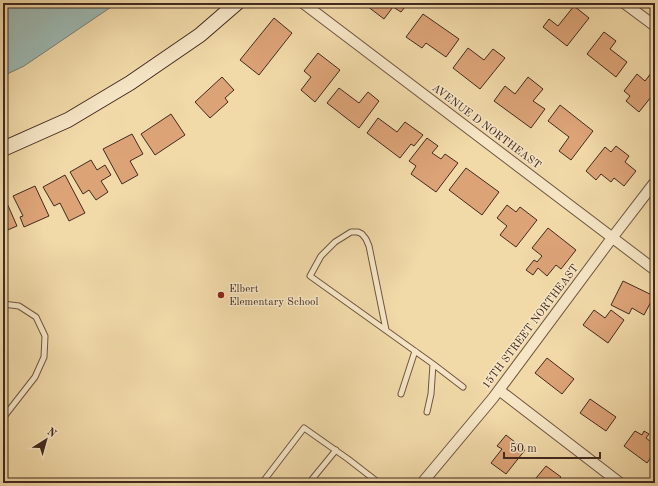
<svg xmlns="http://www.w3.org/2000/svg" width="658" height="486" font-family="'Old Standard TT',serif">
<rect width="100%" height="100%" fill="#f1d9a8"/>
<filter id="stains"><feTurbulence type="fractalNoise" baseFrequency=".005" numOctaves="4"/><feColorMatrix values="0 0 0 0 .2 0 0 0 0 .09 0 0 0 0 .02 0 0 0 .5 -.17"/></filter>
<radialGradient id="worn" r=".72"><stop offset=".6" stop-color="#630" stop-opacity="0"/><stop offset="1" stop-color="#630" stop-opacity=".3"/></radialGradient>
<path fill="#9db8b1" stroke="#797f77" d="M 3,3 L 117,3 L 24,66 L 3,76 Z"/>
<path fill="#dca377" stroke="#422a1f" d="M 369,3 L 408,3 L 401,12 L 393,7 L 384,19 L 367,6 Z
M 574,6 L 589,18 L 567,46 L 543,27 L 549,19 L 558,26 Z
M 423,14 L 459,39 L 446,57 L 426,43 L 422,48 L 406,37 Z
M 274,18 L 292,33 L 259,75 L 240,60 Z
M 604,32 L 616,41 L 610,49 L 627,62 L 616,77 L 587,54 Z
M 468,48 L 484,60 L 493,49 L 505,58 L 480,89 L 453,68 Z
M 318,53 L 340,70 L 315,102 L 301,90 L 311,77 L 304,71 Z
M 655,68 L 655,92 L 639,112 L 626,101 L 630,96 L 624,91 L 637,74 L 645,81 Z
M 222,77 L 234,90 L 225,98 L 228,102 L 210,118 L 195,102 Z
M 528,77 L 543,89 L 533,101 L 545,109 L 531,128 L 494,101 L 505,86 L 515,94 Z
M 339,88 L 359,103 L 368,92 L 379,101 L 359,128 L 327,103 Z
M 560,105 L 593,131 L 571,160 L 559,151 L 569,137 L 548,121 Z
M 171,114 L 185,135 L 155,155 L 141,134 Z
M 378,118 L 397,132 L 405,122 L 423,135 L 414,146 L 411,144 L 400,158 L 367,133 Z
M 132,134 L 143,154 L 130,161 L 138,175 L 122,184 L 103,149 Z
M 427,138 L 438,146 L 432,153 L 441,159 L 445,154 L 458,163 L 436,192 L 411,174 L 416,166 L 409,161 Z
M 616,146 L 629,156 L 625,162 L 636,171 L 624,186 L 614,178 L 611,182 L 601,174 L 596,180 L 586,171 L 605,147 L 611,152 Z
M 91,160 L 97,170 L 105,165 L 111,175 L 101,181 L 108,192 L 96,200 L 89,190 L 83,194 L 70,172 Z
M 466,168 L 499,192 L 482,215 L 449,190 Z
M 65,175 L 85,213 L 69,221 L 60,203 L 54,206 L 43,187 Z
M 35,186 L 49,216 L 24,227 L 20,217 L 23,216 L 13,196 Z
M 6,201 L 17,226 L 3,232 L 3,203 Z
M 507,205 L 516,212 L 520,207 L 537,220 L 516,247 L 500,235 L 507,226 L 497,218 Z
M 548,228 L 576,250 L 561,269 L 556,265 L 547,276 L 538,268 L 533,275 L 526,270 L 534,260 L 537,262 L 542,256 L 532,248 Z
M 623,281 L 654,296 L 644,315 L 632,308 L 629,314 L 611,305 Z
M 594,310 L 605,318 L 611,310 L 624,320 L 608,343 L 583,325 Z
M 547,358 L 574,379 L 562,394 L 535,373 Z
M 590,399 L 616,417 L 606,431 L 580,413 Z
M 635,431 L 642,435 L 644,431 L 649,434 L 646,438 L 655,445 L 655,452 L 647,463 L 624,446 Z
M 506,435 L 525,450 L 506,474 L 491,463 L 502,449 L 497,446 Z
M 546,466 L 561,477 L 557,482 L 559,483 L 532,483 Z"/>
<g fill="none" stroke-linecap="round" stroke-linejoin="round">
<g stroke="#6e5641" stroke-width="7">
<path id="lane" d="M 3,304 L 19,306 L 36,317 L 45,336 L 44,357 L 35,377 L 3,418
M 386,330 L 369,246 L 366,239 L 362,234 L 358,232 L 351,232 L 335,242 L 321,256 L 310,276 L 433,364 L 431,394 L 427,412
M 433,364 L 463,387
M 401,394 L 415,351
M 262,483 L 304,428 L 348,459 L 379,483
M 309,483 L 336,450"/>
</g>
<g stroke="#6e5641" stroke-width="12">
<path id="street" d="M 303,3 L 655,270
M 624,3 L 655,26
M 499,390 L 620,483
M 422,483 L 493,398 L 612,238 L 655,182"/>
</g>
<g stroke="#422a1f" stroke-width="16">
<path id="secondary" d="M 3,149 L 68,120 L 130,83 L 200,35 L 237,3"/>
</g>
<use href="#lane" stroke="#f6e6c6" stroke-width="5"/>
<use href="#street" stroke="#f6e6c6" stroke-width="10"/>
<use href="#secondary" stroke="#f6e6c6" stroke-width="14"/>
</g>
<circle fill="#8f2418" stroke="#f6e6c6" stroke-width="1.5" cx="221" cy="295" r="4"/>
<g text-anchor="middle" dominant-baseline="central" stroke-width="3" stroke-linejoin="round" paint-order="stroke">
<g font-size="11" fill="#422a1f" stroke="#f6e6c6">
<text transform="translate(486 127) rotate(37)">AVENUE D NORTHEAST</text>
<text transform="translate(531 327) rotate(-53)">15TH STREET NORTHEAST</text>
</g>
<g font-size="11" fill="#422a1f" stroke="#f6e6c6" text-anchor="start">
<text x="229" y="289">Elbert<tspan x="229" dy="13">Elementary School</tspan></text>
</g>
</g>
<rect width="658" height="486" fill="none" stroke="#f1d9a8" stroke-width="16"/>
<rect x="4" y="4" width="650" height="478" fill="none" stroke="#422a1f" stroke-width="2"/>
<rect x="8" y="8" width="642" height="470" fill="none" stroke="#422a1f"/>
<g transform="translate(46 440) rotate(37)" stroke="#f6e6c6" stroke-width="3" paint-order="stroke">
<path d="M0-3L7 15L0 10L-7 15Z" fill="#422a1f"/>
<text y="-6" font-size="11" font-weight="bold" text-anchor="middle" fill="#422a1f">N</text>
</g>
<path d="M504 452v6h96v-6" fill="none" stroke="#422a1f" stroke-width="2"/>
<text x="510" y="452" font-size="12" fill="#422a1f" stroke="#f6e6c6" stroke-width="3" paint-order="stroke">50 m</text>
<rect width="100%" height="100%" filter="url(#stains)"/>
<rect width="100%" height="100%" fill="url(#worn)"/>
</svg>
